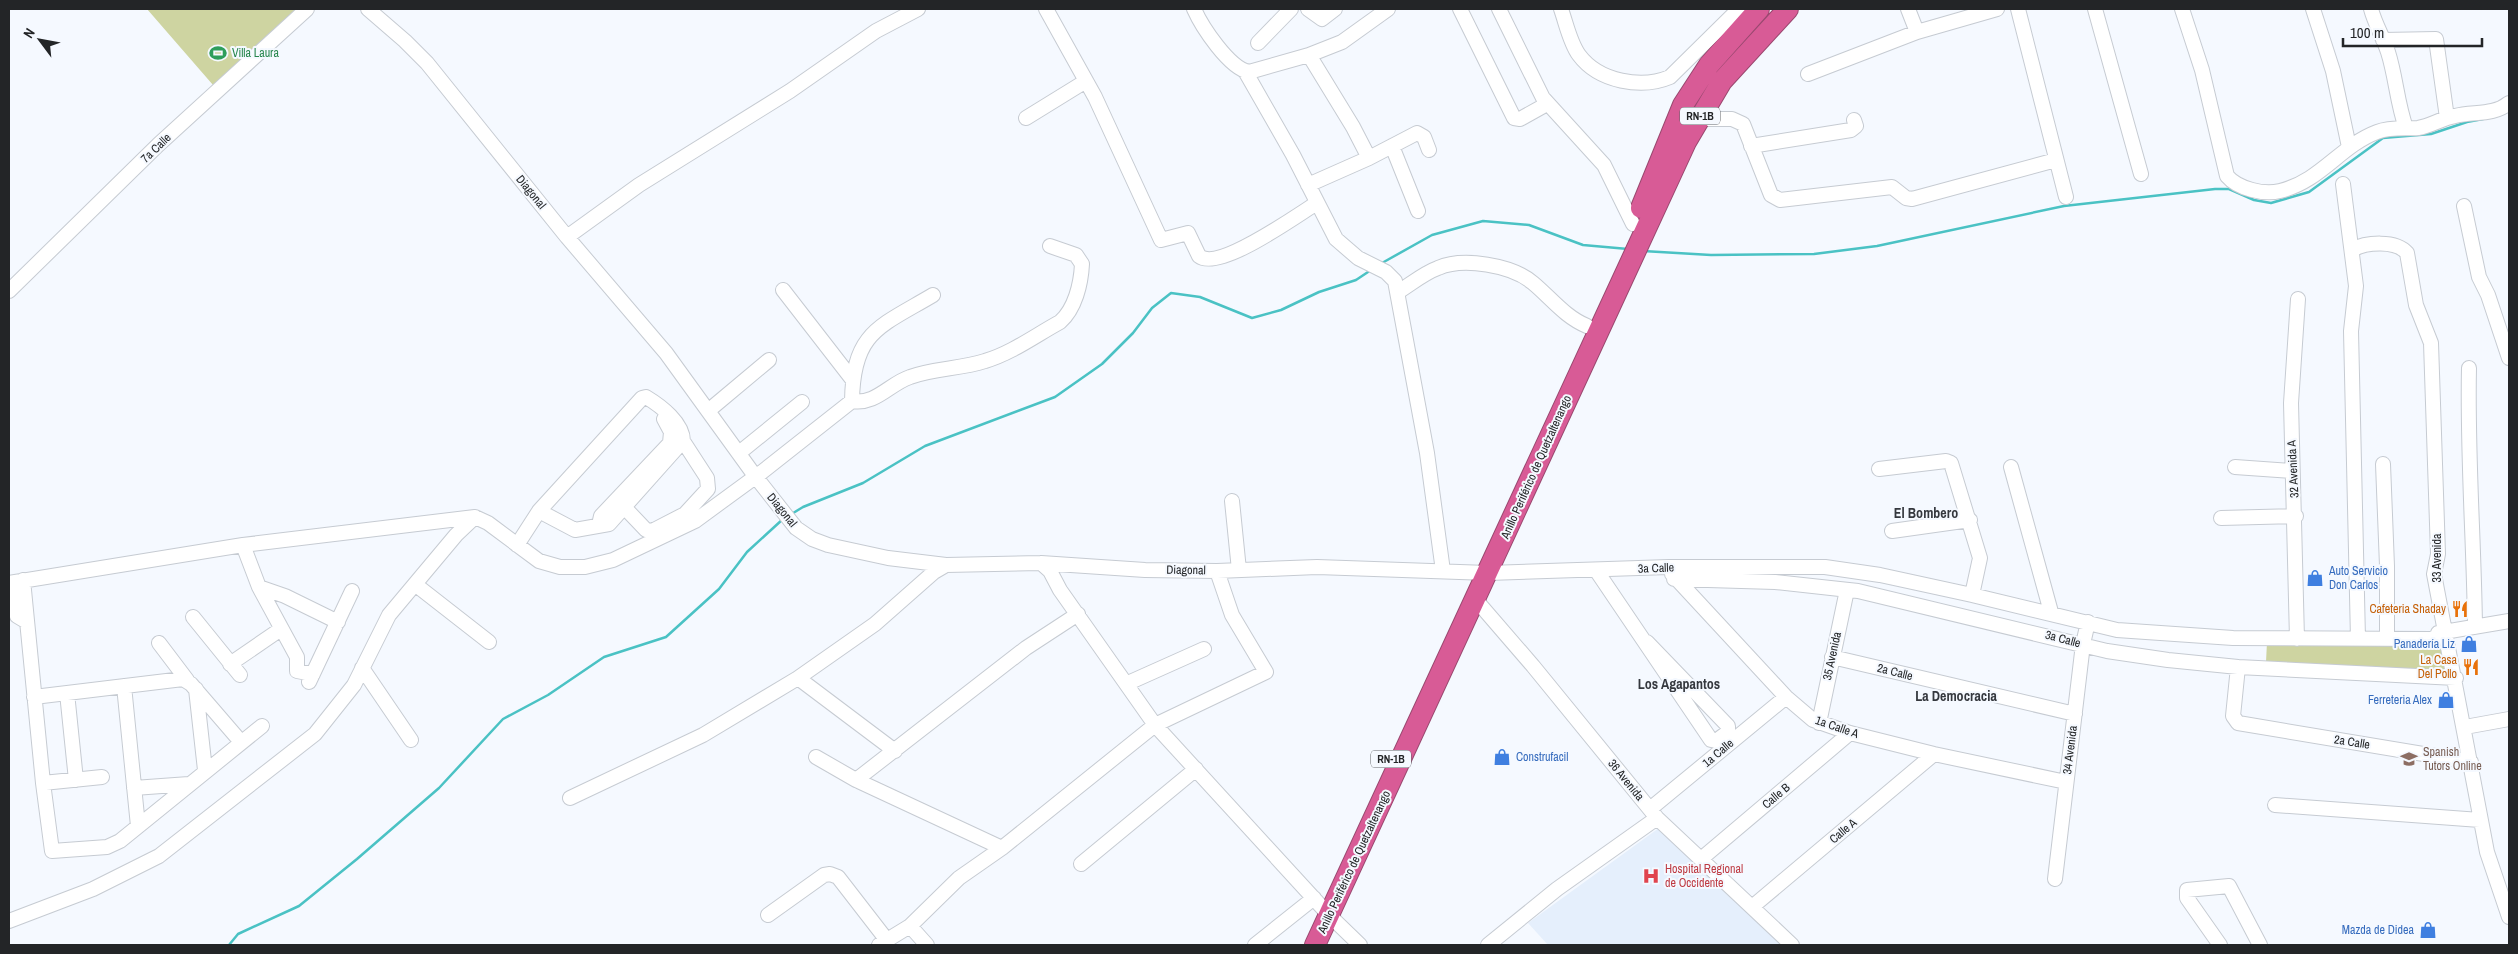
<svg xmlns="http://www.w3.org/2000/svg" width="2518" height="954" font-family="'Archivo Narrow',sans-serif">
<rect width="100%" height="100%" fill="#f5f9ff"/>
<path fill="#e5effc" d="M 1659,828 L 1783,945 L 1548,945 L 1528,923 Z"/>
<path fill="#ced4a1" d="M 147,9 L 296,9 L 213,85 Z
M 2434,640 L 2442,644 L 2447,665 L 2445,670 L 2441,672 L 2266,662 L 2267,642 Z"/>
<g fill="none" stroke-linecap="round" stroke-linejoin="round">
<path stroke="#4ac2c4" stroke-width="2.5" d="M 1643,251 L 1711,255 L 1814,254 L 1877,246 L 2064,206 L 2215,189 L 2229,189 L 2254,200 L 2271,203 L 2309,192 L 2383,138 L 2431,134 L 2467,122 L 2483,119
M 1382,263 L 1432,235 L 1483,221 L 1529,225 L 1583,245 L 1628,249
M 790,515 L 803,507 L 863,483 L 925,446 L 1055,397 L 1102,364 L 1133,333 L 1152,308 L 1171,293 L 1200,297 L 1252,318 L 1281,310 L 1319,292 L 1356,280 L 1371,270
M 229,945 L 238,934 L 299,906 L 357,859 L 439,788 L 503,719 L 548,695 L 604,657 L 666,637 L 719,589 L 747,552 L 783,519"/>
<g stroke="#c6cbd2" stroke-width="16">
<path id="minor" d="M 368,9 L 405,41 L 427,63 L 567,237 L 666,353 L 755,476 L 796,528 L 812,539 L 828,545 L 888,558 L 946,565 L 1041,563 L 1145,570 L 1217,571 L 1317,567 L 1488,573 L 1669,567 L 1825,567 L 1880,575 L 1972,595 L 2117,630 L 2233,638 L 2431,639 L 2446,633
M 1046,9 L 1095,97 L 1161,240 L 1188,233 L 1199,256 C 1219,272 1297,215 1317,203
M 1194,9 C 1202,27 1229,68 1249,72 L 1309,55 L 1342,42 L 1388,9
M 1308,9 L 1322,19 L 1335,9
M 1460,9 L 1514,118 L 1520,119 L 1547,104
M 1499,9 L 1543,98 L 1604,165 L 1633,224
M 1561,9 C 1566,23 1570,43 1579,55 C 1599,82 1642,89 1670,77 L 1739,9
M 1908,9 L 1917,32
M 2018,9 L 2066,197
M 2095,9 L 2141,174
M 2182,9 L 2202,70 L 2227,176 C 2238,189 2264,195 2280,191 C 2321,181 2340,146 2377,132 C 2390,127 2405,129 2418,128 C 2431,126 2442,118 2455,116 C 2473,111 2493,116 2509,103
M 2313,9 L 2333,71 L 2349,147
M 2371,9 C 2375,24 2383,37 2388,52 C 2396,77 2397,103 2406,128
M 2383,40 L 2436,39 L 2447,118
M 1258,43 L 1291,9
M 1309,55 L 1353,127 L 1369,158
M 1245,71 L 1293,155 L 1336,239 L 1358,258 L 1386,272 L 1395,281 L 1427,453 L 1443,571
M 1808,74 L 1917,32 L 1997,9
M 1026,118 L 1086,81
M 1698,119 L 1732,119 L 1743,124 L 1771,195 L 1780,200 L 1892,187 L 1906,198 L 1912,199 L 2056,160
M 1392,146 L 1418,211
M 1751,146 L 1851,130 L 1856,126 L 1854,120
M 2343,184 L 2356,286 L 2351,331 L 2358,639
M 1308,185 L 1369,158 L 1417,133 L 1424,137 L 1429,150
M 2464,206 L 2479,277 L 2488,295 L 2509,358
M 567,237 L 639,185 L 790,91 L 876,31 L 918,9
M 2352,250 C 2366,242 2396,240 2407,253 L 2416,305 L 2431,343 L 2438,554 L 2434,574 L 2487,852 L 2509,917
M 783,290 L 852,379
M 9,291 L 158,145 L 307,9
M 1398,292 C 1411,284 1424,273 1438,268 C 1463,257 1512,265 1533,283 C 1551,298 1565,317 1587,326
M 2469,368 C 2467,454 2474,541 2475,627
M 646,397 C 661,406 683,423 683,441 L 609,524 L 575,530 L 539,511 L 642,398 Z
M 852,401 C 853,332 879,327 933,295
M 708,411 L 769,360
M 739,453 L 802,402
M 2383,464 L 2387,566 L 2387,633
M 2011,467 L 2051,612
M 2235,467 L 2292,471
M 1879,469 L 1946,461 L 1951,463 L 1980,558 L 1972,595
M 1232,501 L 1239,570
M 625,508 L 646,530 L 652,531 L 685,514 L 708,489 L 707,478 L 683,441
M 2221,518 L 2296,516
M 599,525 L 601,516 L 670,443 L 671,432 L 664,419
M 1892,531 L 1970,520
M 243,545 L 259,587 L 297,657 L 297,671 L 313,674
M 517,545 L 539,511
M 1041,563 L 1050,571 L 1060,590 L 1155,725 L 1329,915 L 1360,945
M 1596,570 L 1711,740 L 1716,741 L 1728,732 L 1728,726 L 1647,642
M 1672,574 L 1786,697 L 1813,720 L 1850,733 L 1934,754 L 2066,782
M 1674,579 L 1775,582 L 1858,591 L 2107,651 L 2168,660 L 2238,667 L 2456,678
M 23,580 L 43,783 L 52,851 L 107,847 L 120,841 L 262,726
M 9,583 L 243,545 L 475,517 L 488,523 L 539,561 L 560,567 L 585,567 L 613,560 L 695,521 L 762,472 L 852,401 C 876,405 889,384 910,377 C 934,368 961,369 985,361 C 1012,353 1036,335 1060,322 C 1075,309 1081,284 1082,264 L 1076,255 L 1050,246
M 9,583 L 17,616 L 27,622
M 416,585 L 489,642
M 259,587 L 285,596 L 338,622
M 1476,600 L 1533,666 L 1657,818 L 1792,945
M 193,617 L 240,675
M 2438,633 L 2509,621
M 2297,639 L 2291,403 L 2298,299
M 159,643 L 187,680
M 1832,657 L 2075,714
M 230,664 L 281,629
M 2238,667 L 2233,716 L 2238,723 L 2471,762
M 362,668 L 411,740
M 798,678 L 895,751
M 309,682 L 352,591
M 1128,683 L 1204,649
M 124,686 L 138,826
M 196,689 L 205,770
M 67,693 L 76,780
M 34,697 L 183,679 L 191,684 L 241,742
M 1819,723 L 1847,590
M 2465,727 L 2509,719
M 816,757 L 856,780 L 1026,648 L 1078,614
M 856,780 L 1002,848
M 43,783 L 102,777
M 134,788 L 189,784
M 570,798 L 703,735 L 798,678 L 875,624 L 934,572 L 946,565
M 2275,805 L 2480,820
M 1650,809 L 1786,697
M 1701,859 L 1850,733
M 1081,864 L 1196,769
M 2055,879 L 2083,644 L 2088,622
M 1752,907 L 1934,754
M 768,915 L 824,875 L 830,874 L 838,877 L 886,939
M 9,921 L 93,889 L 159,856 L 315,734 L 354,685 L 389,615 L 456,535 L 475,517
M 910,926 L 927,945
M 879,945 L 910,926 L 959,878 L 1002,848 L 1155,725 L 1266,672 L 1232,615 L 1217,571
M 1255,945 L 1314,898
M 1488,945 L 1557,889 L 1657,818
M 2220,945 L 2187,898 L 2187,890 L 2229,886 L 2260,945"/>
</g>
<g stroke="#99486f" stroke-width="22">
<path id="highway" d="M 1641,208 L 1683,105 L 1709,65 L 1759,9
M 1315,945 L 1686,142 L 1722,81 L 1788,9"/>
</g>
<use href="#minor" stroke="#fff" stroke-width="14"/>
<use href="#highway" stroke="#d85b96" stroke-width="20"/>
</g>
<defs>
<g id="stadium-bare" transform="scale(1.35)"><path d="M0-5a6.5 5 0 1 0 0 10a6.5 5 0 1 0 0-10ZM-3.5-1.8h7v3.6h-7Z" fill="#2e9e5b" stroke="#f5f9ff" stroke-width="2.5" paint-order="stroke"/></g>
<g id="shop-bare" transform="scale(1.35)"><path d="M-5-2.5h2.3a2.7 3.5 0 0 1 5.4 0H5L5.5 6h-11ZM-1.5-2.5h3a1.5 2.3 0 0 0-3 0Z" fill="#3f7fe0" stroke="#f5f9ff" stroke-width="2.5" paint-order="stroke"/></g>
<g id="restaurant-bare" transform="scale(1.35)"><path d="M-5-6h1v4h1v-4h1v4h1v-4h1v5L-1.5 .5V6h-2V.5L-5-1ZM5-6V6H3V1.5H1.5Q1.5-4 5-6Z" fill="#e8710a" stroke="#f5f9ff" stroke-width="2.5" paint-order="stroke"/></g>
<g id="school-bare" transform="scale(1.35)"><path d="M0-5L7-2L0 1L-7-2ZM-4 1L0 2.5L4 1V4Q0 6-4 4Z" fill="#8d6e63" stroke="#f5f9ff" stroke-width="2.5" paint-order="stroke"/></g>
<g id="hospital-bare" transform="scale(1.35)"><path d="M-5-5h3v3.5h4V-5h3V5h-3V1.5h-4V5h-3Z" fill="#e0444e" stroke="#f5f9ff" stroke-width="2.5" paint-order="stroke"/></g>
</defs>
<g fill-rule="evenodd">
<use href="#stadium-bare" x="218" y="53"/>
<use href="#shop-bare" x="2315" y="578"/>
<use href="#restaurant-bare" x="2460" y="609"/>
<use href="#shop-bare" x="2469" y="644"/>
<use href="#restaurant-bare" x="2471" y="667"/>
<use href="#shop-bare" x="2446" y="700"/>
<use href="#shop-bare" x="1502" y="757"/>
<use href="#school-bare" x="2409" y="759"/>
<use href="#hospital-bare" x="1651" y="876"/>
<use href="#shop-bare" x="2428" y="930"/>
</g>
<g text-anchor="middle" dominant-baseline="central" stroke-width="4" stroke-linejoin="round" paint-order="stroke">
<g fill="#f5f9ff" stroke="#626568" stroke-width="1">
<rect x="1680" y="107.5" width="40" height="17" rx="4"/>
<rect x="1371" y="750.5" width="40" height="17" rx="4"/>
</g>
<g font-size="11" font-weight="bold" fill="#232527">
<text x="1700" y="116">RN-1B</text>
<text x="1391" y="759">RN-1B</text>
</g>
<g font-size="12" fill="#27864d" stroke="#f5f9ff" text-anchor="start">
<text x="232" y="53">Villa Laura</text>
</g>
<g font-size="12" fill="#232527" stroke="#f5f9ff">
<text transform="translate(156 148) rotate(-44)">7a Calle</text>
<text transform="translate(531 192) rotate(51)">Diagonal</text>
<text transform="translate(1536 467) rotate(-66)">Anillo Periférico de Quetzaltenango</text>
<text transform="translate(2293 469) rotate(-93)">32 Avenida A</text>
<text transform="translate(782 510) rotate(51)">Diagonal</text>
<text transform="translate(2437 558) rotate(-90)">33 Avenida</text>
<text transform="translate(1656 568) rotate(-2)">3a Calle</text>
<text transform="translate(1186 570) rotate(1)">Diagonal</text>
<text transform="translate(2063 639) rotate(15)">3a Calle</text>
<text transform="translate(1832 656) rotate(-78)">35 Avenida</text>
<text transform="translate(1895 672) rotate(14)">2a Calle</text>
<text transform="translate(1837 727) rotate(19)">1a Calle A</text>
<text transform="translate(2352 742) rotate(9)">2a Calle</text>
<text transform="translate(2070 750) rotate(-83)">34 Avenida</text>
<text transform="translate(1718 753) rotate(-40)">1a Calle</text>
<text transform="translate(1626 780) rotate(51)">36 Avenida</text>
<text transform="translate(1776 796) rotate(-40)">Calle B</text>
<text transform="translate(1843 831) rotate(-40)">Calle A</text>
<text transform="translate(1354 862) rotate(-65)">Anillo Periférico de Quetzaltenango</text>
</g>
<g font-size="12" fill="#366cbe" stroke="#f5f9ff" text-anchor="end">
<text x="2329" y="571" text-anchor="start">Auto Servicio<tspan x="2329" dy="14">Don Carlos</tspan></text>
<text x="2455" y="644">Panadería Liz</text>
<text x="2432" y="700">Ferreteria Alex</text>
<text x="1516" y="757" text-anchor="start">Construfacil</text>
<text x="2414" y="930">Mazda de Didea</text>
</g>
<g font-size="12" fill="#c56008" stroke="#f5f9ff" text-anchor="end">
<text x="2446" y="609">Cafeteria Shaday</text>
<text x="2457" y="660">La Casa<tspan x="2457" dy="14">Del Pollo</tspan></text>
</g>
<g font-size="12" fill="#785e54" stroke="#f5f9ff" text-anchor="start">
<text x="2423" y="752">Spanish<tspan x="2423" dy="14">Tutors Online</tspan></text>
</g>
<g font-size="12" fill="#be3a42" stroke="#f5f9ff" text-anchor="start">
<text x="1665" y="869">Hospital Regional<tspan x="1665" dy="14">de Occidente</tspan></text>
</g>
<g font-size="14" font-weight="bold" fill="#35383e" stroke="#f5f9ff">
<text x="1926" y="513">El Bombero</text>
<text x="1679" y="684">Los Agapantos</text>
<text x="1956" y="696">La Democracia</text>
</g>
</g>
<rect width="2518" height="954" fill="none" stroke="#232527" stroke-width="20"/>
<g transform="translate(40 40) rotate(302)" stroke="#f5f9ff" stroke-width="4" paint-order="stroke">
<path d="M0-4L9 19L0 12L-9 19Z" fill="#232527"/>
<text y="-8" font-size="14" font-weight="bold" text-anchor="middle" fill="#232527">N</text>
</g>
<path d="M2343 38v8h139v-8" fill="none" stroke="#232527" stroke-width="2.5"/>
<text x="2350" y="38" font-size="15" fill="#232527" stroke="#f5f9ff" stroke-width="4" paint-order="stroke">100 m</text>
</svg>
